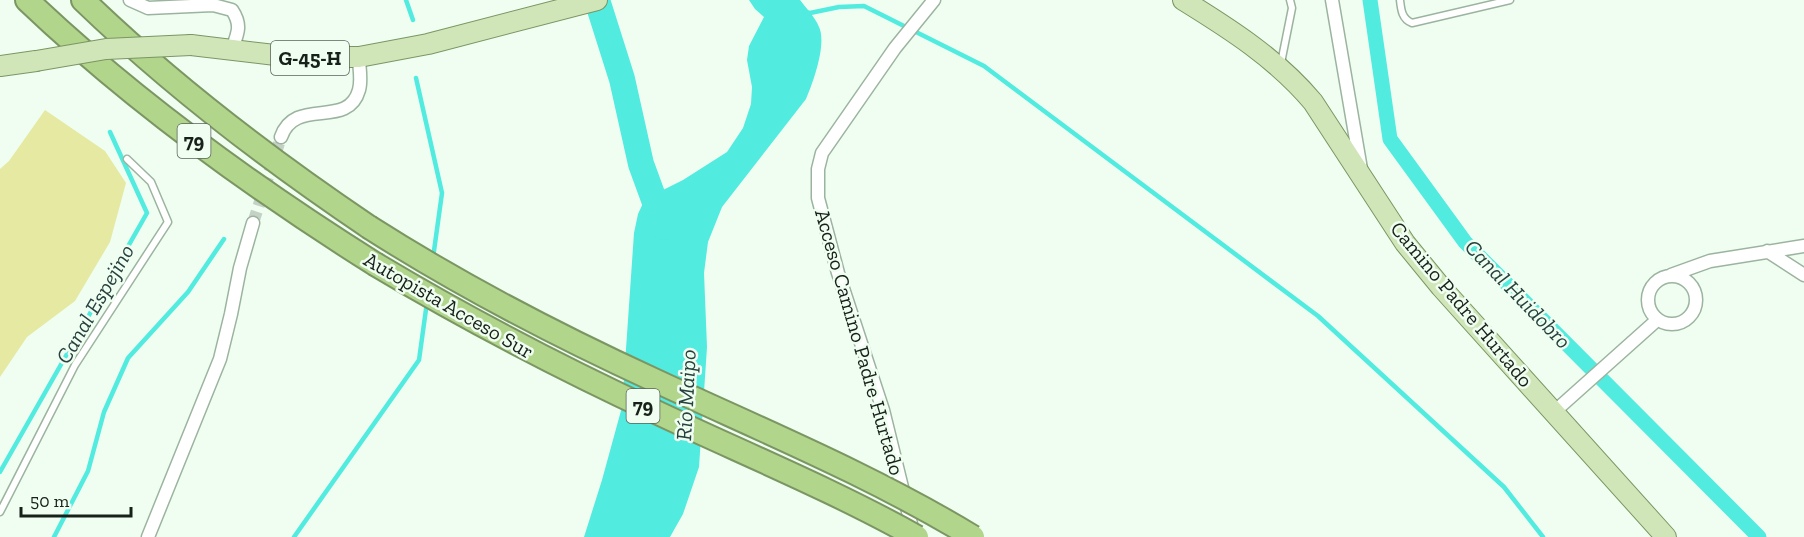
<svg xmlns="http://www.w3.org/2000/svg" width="1804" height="537" font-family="'Zilla Slab',serif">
<rect width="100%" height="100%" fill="#effef1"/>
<path fill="#e5e9a2" d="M 45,110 L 105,151 L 126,183 L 110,242 L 75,301 L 27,337 L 0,377 L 0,169 L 9,161 Z"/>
<path fill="#51ebdf" d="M 749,0 L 800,0 C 806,8 815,17 819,27 C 827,44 813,83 806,99 L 722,207 L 708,242 L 704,273 L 707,347 L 699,467 L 683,514 L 670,537 L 584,537 L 602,480 L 622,407 L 634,233 L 638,214 L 645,199 L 683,180 L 727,152 L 743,128 L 751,104 L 752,87 L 747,60 L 749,46 L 764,17 L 755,9 Z"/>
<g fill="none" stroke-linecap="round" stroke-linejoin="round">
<path stroke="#51ebdf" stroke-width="4.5" d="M 406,0 L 413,20
M 805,12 L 810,13 L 839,7 L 864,6 L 984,66 L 1318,316 L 1504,487 L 1543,537
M 416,78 L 442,193 L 433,258
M 0,472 L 147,213 L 110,132
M 54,537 L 88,471 L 104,412 L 128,358 L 188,292 L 224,239
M 294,537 L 419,360 L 427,302"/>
<path stroke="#51ebdf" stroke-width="15" d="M 1370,0 L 1390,139 L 1465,242 L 1759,537"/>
<path stroke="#51ebdf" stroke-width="26" d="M 597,0 L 622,79 L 641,164 L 664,227"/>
<path stroke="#c4d2c6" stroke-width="12" stroke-dasharray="12 6" stroke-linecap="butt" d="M 253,223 L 281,137"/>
<g stroke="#9cb49f" stroke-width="9">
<path id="lane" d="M 1400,0 C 1401,10 1402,19 1412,23 L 1510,0
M 1281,63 L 1292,8 L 1290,0
M 0,512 L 75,365 L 168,222 L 151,182 L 127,159"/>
</g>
<g stroke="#9cb49f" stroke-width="15">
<path id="street" d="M 130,0 L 148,8 L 213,5 L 232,10 C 242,25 238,33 232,49
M 1332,0 L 1361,169
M 281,137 C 295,96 348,130 359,90 C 362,80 359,68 359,57
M 1767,251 L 1804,275
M 1671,275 L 1710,261 L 1804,246
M1648 300a24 24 0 1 1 48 0a24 24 0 1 1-48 0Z
M 1554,412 L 1657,320
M 914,536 L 883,410 L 838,273 L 818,198 L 818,169 L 822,153 L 895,48 L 934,0
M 148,537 L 220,359 L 231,314 L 240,268 L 253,223"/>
</g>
<g stroke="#7b9663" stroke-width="22">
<path id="primary" d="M 1183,0 C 1230,29 1277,59 1313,102 L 1405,243 L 1441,287 L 1666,537
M 191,45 L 292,57 L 359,57 L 428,44 L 597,0
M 0,66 L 36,61"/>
</g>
<g stroke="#7b9663" stroke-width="26">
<path id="highway" d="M 27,0 C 133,101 251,186 375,264
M 83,0 C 171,85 268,159 369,227"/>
</g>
<use href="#lane" stroke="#fff" stroke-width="6"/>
<use href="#street" stroke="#fff" stroke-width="12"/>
<use href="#primary" stroke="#d0e6b9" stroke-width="20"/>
<use href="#highway" stroke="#b0d58b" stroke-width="22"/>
<g stroke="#7b9663" stroke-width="22" stroke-linecap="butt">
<path id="primary-bridge" d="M 36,61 L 106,49 L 191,45"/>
</g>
<g stroke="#7b9663" stroke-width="26" stroke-linecap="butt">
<path id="highway-bridge" d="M 369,227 C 460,285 556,335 654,380 C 761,430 871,475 973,537
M 375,264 C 467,319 561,368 658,413 C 745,454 833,490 917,537"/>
</g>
<use href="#primary-bridge" stroke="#d0e6b9" stroke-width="20"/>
<use href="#highway-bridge" stroke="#b0d58b" stroke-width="22"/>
</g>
<g text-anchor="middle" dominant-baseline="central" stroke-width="5" stroke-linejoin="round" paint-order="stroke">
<g fill="#effef1" stroke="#58635a" stroke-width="1.5">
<rect x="271" y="41" width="78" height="34" rx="4.5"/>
<rect x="177.5" y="124" width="33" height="34" rx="4.5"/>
<rect x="626.5" y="389" width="33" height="34" rx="4.5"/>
</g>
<g font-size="20" font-weight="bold" fill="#182119">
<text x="310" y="58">G-45-H</text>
<text x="194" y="141">79</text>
<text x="643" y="406">79</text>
</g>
<g font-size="21" fill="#182119" stroke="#effef1">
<text transform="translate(1462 304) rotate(50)">Camino Padre Hurtado</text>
<text transform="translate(449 305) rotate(30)">Autopista Acceso Sur</text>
<text transform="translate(860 342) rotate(74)">Acceso Camino Padre Hurtado</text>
</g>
<g font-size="22" font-style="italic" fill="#27413e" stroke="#effef1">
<text transform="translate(1518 294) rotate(46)">Canal Huidobro</text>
<text transform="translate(95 304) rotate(-60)">Canal Espejino</text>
<text transform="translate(686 395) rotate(-87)">Río Maipo</text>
</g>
</g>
<path d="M21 507v9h110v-9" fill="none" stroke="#182119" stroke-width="3"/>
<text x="30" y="507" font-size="18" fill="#182119" stroke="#effef1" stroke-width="4.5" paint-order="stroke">50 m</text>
</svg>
